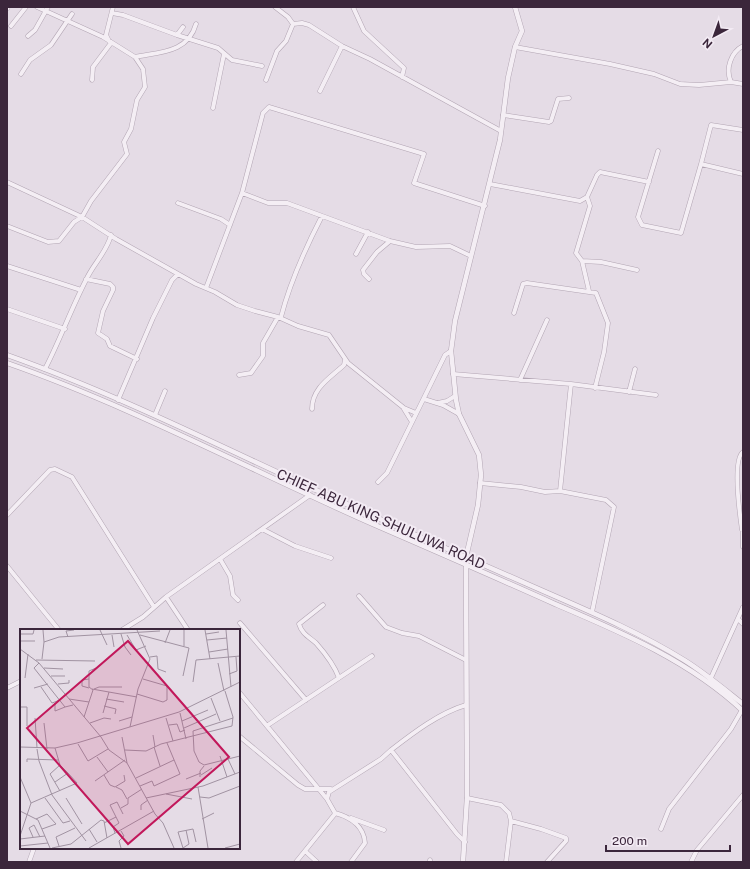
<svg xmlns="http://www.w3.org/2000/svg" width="750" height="869" font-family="'Public Sans',sans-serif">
<rect width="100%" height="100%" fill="#e5dce6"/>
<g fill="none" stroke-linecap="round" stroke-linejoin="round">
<g stroke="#b2a5b3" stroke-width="5">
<path id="minor" d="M 275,7 L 288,17 L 293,24 L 302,23 L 309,25 L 342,46 L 370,59 L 501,131
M 353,7 L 364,31 L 404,68 L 402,77
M 7,9 L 8,7
M 112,13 L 123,15 L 177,35 L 183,27
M 11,26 L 26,7
M 177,35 L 218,48 L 232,60 L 262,66
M 28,36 L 35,30 L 48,7
M 109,41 L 106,35 L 113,7
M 515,47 L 610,64 L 654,74 L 680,84 L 699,85 L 731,82 L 743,84
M 135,57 C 159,52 188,53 196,24
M 21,74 L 30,60 L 51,45 L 72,14
M 92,80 L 93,67 L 111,43
M 266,80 L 277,51 L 286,41 L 293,24
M 731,82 C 725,69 731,52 743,46
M 320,91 L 342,46
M 213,108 L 224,54
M 503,115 L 549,122 L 551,121 L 558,99 L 569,98
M 743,130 L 711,125 L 701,164 L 743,174
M 658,151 L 638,217 L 642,225 L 681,233 L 701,164
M 7,182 L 82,217 L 116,239 L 196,284 L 215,292 L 237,305 L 255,311 L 278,317 L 298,326 L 329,335 L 348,363 L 404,408 L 416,413
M 490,184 L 580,201 L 587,197 L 597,175 L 600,172 L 649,182
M 242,193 L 268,203 L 287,203 L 390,241 L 416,247 L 450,246 L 471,256
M 587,197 L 590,206 L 576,253 L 582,261 L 589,291
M 178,203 L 221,219 L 230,225
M 7,226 L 48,242 L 59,241 L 74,222 L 82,217 L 91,201 L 127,154 L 124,142 L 131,129 L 137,100 L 145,87 L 143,69 L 135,57 L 103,37 L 37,7
M 356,254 L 368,232
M 582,261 L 601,262 L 637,270
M 7,266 L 81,290
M 86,279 L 110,284 L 113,287 L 113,290 L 103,311 L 98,333 L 107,339 L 110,346 L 137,359
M 369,279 L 364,274 L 363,270 L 377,252 L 390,241
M 206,288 L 242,193 L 263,113 L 269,107 L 424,154 L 414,183 L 485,206
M 7,309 L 65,329
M 514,313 L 523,284 L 527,283 L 596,293 L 608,323 L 604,352 L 595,388
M 281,317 C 290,282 305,249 322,216
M 45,369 C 60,340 71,309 86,280 C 93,264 107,252 111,235
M 453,374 L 571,384 L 656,395
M 239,375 L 251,373 L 263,356 L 263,343 L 278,317
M 520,380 L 547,320
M 629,392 L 635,369
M 424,399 L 443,405 L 459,414
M 118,400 L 153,318 L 172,280 L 178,274
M 438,403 L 447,401 L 455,396
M 312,409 C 312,388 330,378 344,365 L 345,360
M 404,409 L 412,422
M 155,415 L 165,391
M 378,482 L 387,473 L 445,355 L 451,351
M 480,483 L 521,487 L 545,492 L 560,491 L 606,500 L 614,507 L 592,612
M 560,491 L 571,384
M 7,515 L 50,470 L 55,469 L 72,477 L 154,607
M 262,529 L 295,546 L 331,558
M 742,530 C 740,516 732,460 743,452
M 743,530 L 743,547
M 220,559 L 230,576 L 233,595 L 238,600
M 7,566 L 59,630
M 359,596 L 386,627 L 402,633 L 419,636 L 466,660
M 166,597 L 188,630
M 323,605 L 299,624 C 302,634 309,637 316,643 C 324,652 335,667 339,678
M 738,619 L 743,624
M 240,623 L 306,700
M 122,630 L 143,617 L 166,597 L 310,495
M 710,680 L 743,607
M 7,688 L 21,681
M 239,692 L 327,799
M 268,725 L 372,656
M 239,736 L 298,785 L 305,789 L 331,789
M 391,750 C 413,733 439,713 466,705
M 467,798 L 501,805 L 509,813 L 511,821 L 506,862
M 335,813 C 350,817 364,826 365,843 L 351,862
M 351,818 L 384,830
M 511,821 L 541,829 L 566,838 L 566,841 L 547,862
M 661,829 L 669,809 L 731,729 L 742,710
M 305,851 L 317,862
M 29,862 L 34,848
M 296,862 L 334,815 L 335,813 L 327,799 L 329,792 L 381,759 L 391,750 L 457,834 L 465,842
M 430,862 L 430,860
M 691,862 L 697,850 L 743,795"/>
</g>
<g stroke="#b2a5b3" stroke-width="5.5">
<path id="tertiary" d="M 7,355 C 128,398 243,458 360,510 C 415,535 470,559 525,583 C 579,607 634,629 684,660 C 705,673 724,689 743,704
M 7,363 C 133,407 252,471 375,525 C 435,551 495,577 555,604 C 621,632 690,661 743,711
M 463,862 L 467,798 L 466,557 L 478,505 L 481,475 L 479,455 L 459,414 L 456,400 L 451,351 L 455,321 L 500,140 L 508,78 L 515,47 L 522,31 L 515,7"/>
</g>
<use href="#minor" stroke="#f4eef4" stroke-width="4"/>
<use href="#tertiary" stroke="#f4eef4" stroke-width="4.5"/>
</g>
<g text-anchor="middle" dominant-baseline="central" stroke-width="4" stroke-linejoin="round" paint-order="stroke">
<g font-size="14" fill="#3b263b" stroke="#f3ebf4">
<text transform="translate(381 519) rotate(24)">CHIEF ABU KING SHULUWA ROAD</text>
</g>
</g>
<g transform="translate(20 629)">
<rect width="220" height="220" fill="#e5dce6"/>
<path fill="none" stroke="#a193a2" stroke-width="1" d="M 23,1 L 24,13M 80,1 L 87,16M 164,1 L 164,17M 185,1 L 190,30M 206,1 L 211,58M 0,5 L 13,5 L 14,1M 101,5 L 105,18 L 111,26M 186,5 L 199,3M 92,6 L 94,18M 107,6 L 116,21 L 126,17M 120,6 L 169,19 L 163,47M 48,8 L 46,2 L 54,1M 187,11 L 207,9M 0,12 L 15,12M 145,14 L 150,1M 0,20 L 19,34 L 81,108 L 89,121 L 107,134 L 135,185 L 143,194 L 154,219M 189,23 L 208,20M 130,28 L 137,27 L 138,40 L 146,43M 22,30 L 24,13 L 39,8 L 140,2M 16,31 L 75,32M 19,34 L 14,39 L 45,78 L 53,76M 198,34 L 204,62M 24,39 L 43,40M 209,45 L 217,42 L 216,28M 31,47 L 45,47M 5,49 L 8,25M 69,50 L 62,51 L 62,57 L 69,59M 173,53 L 176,31 L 220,27M 38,55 L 49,54 L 49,51M 21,58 L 32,74 L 40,71M 14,59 L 28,55M 72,60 L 117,68M 74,60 L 79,58 L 102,58M 117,65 L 143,73 L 147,71 L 147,57 L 123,50M 191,69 L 200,92M 49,70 L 69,73 L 73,61 L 69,58 L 69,42 L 76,39M 86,70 L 104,73M 35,74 L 35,82 L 45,78M 84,77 L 96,80 L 95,85M 0,78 L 7,78 L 7,97M 83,84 L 89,63M 160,84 L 166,110M 64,88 L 69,73M 15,89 L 17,119M 146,89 L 153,112M 213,89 L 173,102 L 174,122 L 179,133 L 184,136 L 220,127M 99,92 L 112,88M 162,92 L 188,81M 24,94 L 27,120M 70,94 L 84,89 L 91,90M 149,96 L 157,95 L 160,103 L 165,101M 110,98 L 118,60 L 130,30 L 117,1M 164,99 L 196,85M 133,106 L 135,118M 102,108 L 107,134M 58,115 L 68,132 L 88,120M 0,118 L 35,119 L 57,114 L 159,83 L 220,53M 134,118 L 140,137M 35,119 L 40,136 L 30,145 L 40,162M 17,120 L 19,132 L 32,166 L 66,212M 105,121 L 126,122 L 141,115 L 212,97 L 213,88 L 205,62M 200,127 L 207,148M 77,128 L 88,143M 208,130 L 215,145M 7,133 L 7,130 L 38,131M 84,146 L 90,156 L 95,158 L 105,152 L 104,146M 181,146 L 192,139M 0,148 L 11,174M 180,148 L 180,142 L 184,137M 116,149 L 154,131M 166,150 L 181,144M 75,152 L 105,131M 35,153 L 48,144 L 40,136M 120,157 L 132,152 L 134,157 L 160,145 L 147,114M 96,158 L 102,161 L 107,170M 178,158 L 188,219M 146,165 L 172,170M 180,168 L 189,169 L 220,157M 25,169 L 43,194 L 50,192M 46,169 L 62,195M 126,169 L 183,157 L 220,143M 101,179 L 108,175 L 108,169 L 122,160M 121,181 L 121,176 L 128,171M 0,182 L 18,191 L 30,219M 96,188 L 90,176 L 97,173 L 103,185M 16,190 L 27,185 L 36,195 L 22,200M 182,190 L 194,184M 84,194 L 96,188 L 99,194 L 93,198 L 95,204M 69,200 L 77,213M 0,207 L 11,174 L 57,154 L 48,144M 13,208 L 9,199 L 14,196 L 20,208M 0,210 L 25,207M 0,217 L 28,214M 39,217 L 36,208 L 55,199M 32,219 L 51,215 L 81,191 L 84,192 L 87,209M 69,219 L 134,182M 101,219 L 99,212 L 104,207 L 101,202M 163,219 L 158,203 L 173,200 L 176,213M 163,219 L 169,215 L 166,201M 205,219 L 220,215"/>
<path fill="#c2185b" fill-opacity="0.15" stroke="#c2185b" stroke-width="2" d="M 108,12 L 209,128 L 108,215 L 7,99 Z"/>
<rect width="220" height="220" fill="none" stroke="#3b263b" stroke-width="2"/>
</g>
<rect width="750" height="869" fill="none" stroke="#3b263b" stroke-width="16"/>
<g transform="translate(714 36) rotate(221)" stroke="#f3ebf4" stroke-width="3" paint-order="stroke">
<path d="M0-3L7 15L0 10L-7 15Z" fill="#3b263b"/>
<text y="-6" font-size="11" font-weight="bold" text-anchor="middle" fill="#3b263b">N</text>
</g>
<path d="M606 845v6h124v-6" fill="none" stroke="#3b263b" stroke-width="2"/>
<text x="612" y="845" font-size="12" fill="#3b263b" stroke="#f3ebf4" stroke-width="3" paint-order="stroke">200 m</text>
</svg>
